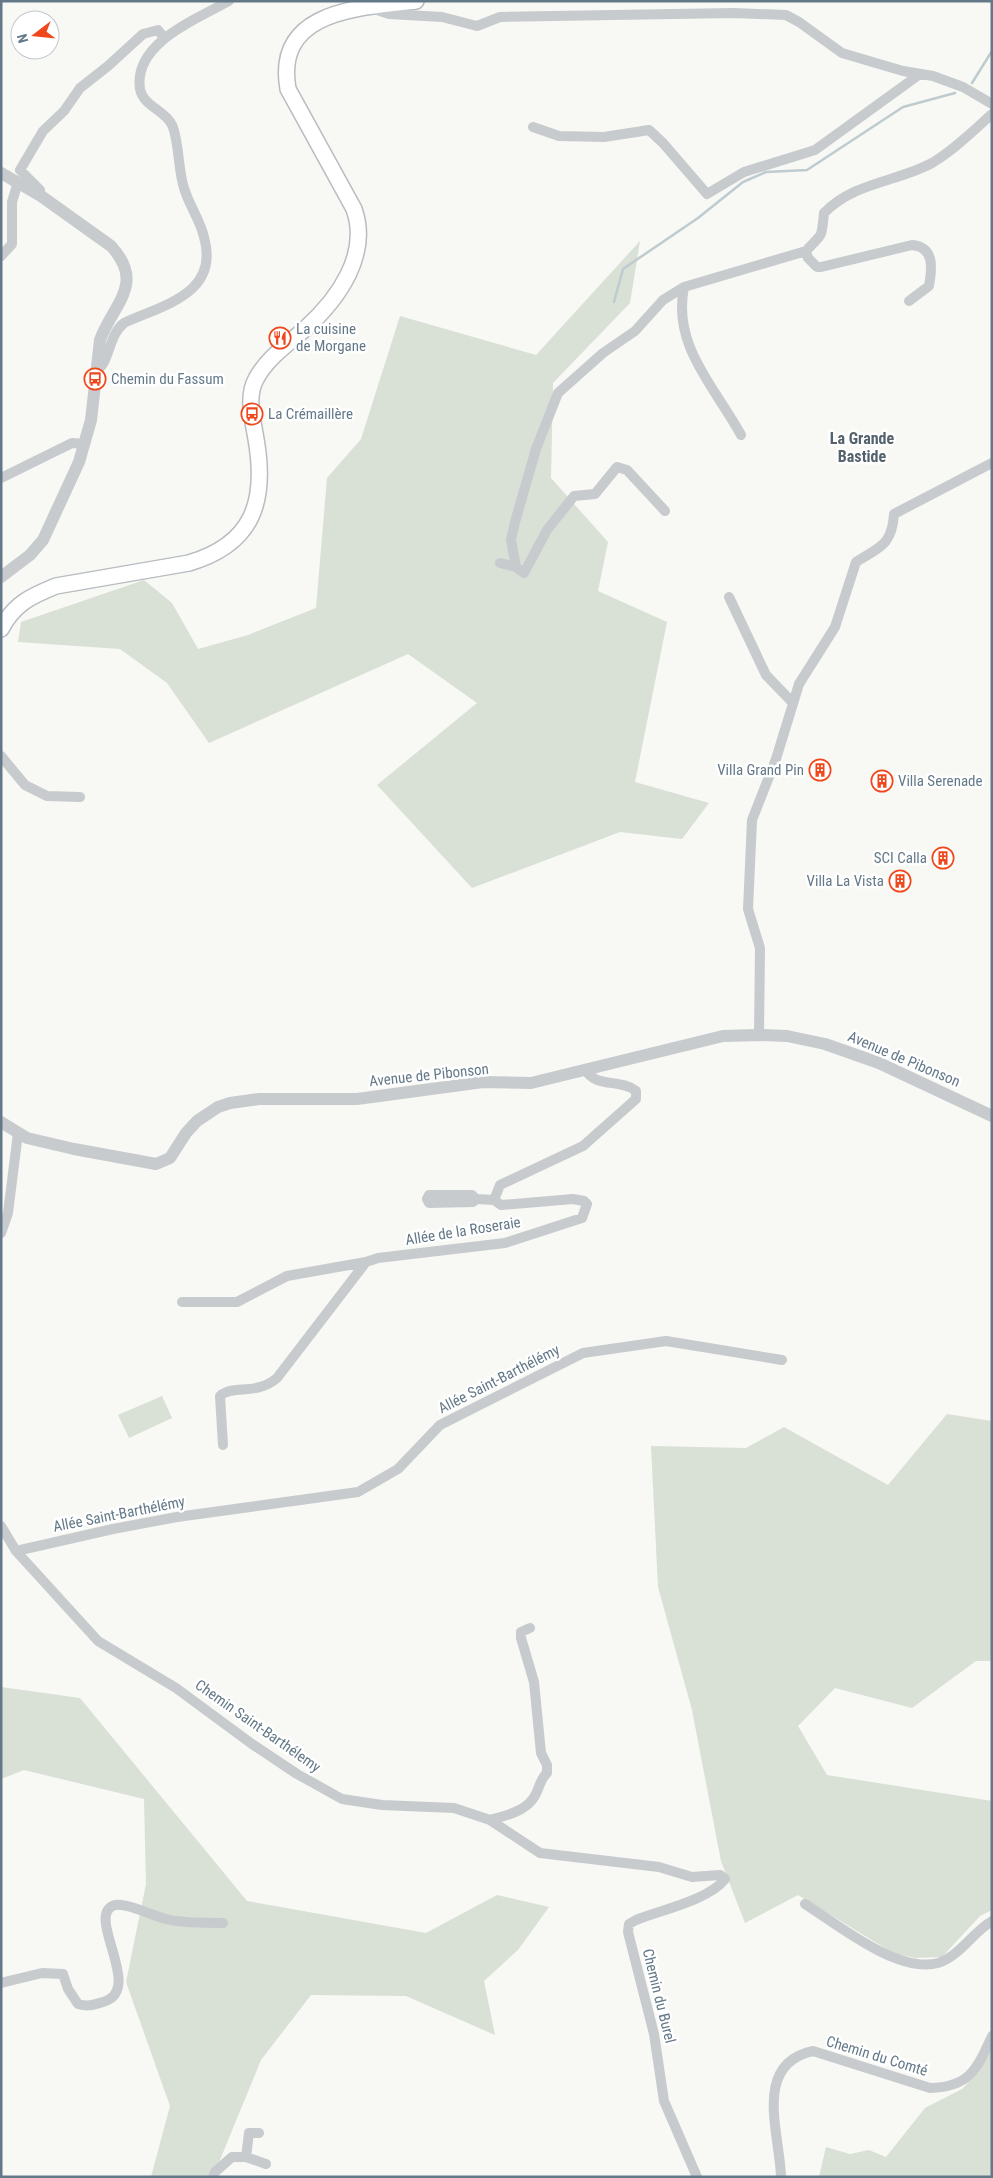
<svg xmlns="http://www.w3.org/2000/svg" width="993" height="2178" font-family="'Roboto Condensed',sans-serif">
<rect width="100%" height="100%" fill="#f8f8f4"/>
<path fill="#d9e0d5" d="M 640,241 L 630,303 L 553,383 L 551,478 L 608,542 L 598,591 L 667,622 L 635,782 L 709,803 L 682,839 L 620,832 L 472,888 L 377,785 L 477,703 L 408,654 L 209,743 L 167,683 L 120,649 L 18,642 L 21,622 L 144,580 L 172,603 L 198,649 L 248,635 L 316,608 L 327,478 L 361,439 L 400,316 L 536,355 Z
M 162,1396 L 172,1418 L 129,1438 L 118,1415 Z
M 947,1414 L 992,1421 L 992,1661 L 976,1661 L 912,1708 L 835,1688 L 798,1726 L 827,1775 L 992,1801 L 992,1910 L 980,1916 L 942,1957 L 915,1958 L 893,1953 L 798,1895 L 745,1923 L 721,1861 L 692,1710 L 658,1587 L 651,1446 L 746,1448 L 784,1427 L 888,1485 Z
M 1,1687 L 80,1698 L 247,1901 L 426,1933 L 497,1895 L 549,1907 L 518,1950 L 484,1981 L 495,2035 L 406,1996 L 311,1995 L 261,2060 L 215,2172 L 217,2177 L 151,2177 L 170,2106 L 126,1982 L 146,1884 L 144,1799 L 24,1770 L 1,1779 Z
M 992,2046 L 992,2177 L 819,2177 L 826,2147 L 850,2154 L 869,2150 L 886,2157 L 925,2108 L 962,2089 L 979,2072 Z"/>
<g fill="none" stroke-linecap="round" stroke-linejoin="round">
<path stroke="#becbcf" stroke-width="2.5" d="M 972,83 L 992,51
M 614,302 L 623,269 L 698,218 L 743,182 L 766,172 L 807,170 L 903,107 L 955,93"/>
<g stroke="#b7bdc1" stroke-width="18">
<path id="secondary" d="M 1,629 C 14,604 31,596 56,586 L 189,563 C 253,544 267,502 256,439 C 253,420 246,397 256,379 C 267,358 288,344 306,328 C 339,298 370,254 354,209 L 288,89 C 274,9 361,8 416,1"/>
</g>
<path stroke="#c7cbce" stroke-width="10" d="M 371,8 L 389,14 L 442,17 L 477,26 L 500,17 L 734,13 L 786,15 L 799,22 L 842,53 L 903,71 L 933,76 L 963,87 L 992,104
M 533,127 L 559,136 L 604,137 L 649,130 L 663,143 L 707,194 L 744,172 L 815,150 L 920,74
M 40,195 L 40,190 L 20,170 L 43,131 L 64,111 L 80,88 L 108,66 L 143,34 L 158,30 L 164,38
M 806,251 L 808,258 L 817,267 L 821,267 L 912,245 C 935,247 932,269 929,286 L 909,301
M 1,256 L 12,244 L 12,202 L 18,182
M 97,370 C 110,362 108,336 124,323 C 163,305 220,294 204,237 C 200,220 189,205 184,188 C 178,170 179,140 172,125 C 165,110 143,106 140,89 C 133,43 197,19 229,1
M 741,435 C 715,387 672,346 684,287 L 806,251 C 823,232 821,241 824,213 C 854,182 897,182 932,163 C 954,150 973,131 992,114
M 1,478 L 72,443 L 85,444
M 500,563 L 516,567 L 524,573 L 547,530 L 574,496 L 595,494 L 617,467 L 627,470 L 665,511
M 516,567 L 511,540 L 515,522 L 536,449 L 558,393 L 603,353 L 635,331 L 663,300 L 684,287
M 729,597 L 766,675 L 793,703
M 1,756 L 25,785 L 47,796 L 80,797
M 759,1035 L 760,948 L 748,909 L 752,820 L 776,759 L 799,684 L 835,627 L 856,562 C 880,547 892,545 894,514 L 992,463
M 476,1199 L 473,1202 L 429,1203 L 427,1199 L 429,1195 L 472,1195 L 476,1199 L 494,1200
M 1,1233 L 8,1213 L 18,1133
M 182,1302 L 237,1302 L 287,1276 L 366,1262
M 223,1445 L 220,1396 C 234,1384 256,1396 277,1378 L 366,1262 L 378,1258 L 505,1243 L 582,1218 L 587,1204 L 584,1201 L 573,1199 L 501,1205 L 494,1200 L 500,1185 L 583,1146 L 636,1099 L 636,1091 C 620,1078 596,1089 585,1069
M 1,1526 L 16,1551 L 98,1641 L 176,1688 L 252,1744 L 297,1774 L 342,1799 L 382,1805 L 454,1808 L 490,1820 L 540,1853 L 659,1867 L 692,1877 L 720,1875 L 725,1879 C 709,1900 661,1910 636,1920 L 629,1924 L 628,1932 L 654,2034 L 664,2101 L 697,2177
M 16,1551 L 113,1529 L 177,1517 L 358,1492 L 398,1469 L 440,1425 L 583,1353 L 666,1341 L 782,1360
M 490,1820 C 504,1816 523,1812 532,1800 C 539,1792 539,1780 547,1773 L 547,1765 L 541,1753 L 534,1682 L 521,1638 L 521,1632 L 530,1628
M 805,1904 C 838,1925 898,1974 938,1963 C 960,1956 973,1932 992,1921
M 1,1983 L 42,1973 L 63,1974 L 68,1989 L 78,2004 C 88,2007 93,2005 103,2002 C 146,1990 83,1914 115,1905 C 121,1904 132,1907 137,1909 C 147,1912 157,1917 166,1919 C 184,1924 205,1922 223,1923
M 246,2157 L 249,2133 L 259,2133
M 213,2177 L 215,2172 L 232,2157 L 246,2157 L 266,2164
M 781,2177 C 780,2134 752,2064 813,2051 L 930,2088 C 970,2087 977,2069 992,2036"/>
<path stroke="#c7cbce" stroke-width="12" d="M 1,173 L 41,196 L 111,246 C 146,284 113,304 100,340 L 91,420 L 79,462 L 43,540 L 30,555 L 1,577
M 1,1122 L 27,1138 L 74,1149 L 156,1164 L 170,1158 L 186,1133 L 197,1121 L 218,1107 L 230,1103 L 259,1099 L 357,1099 L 483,1082 L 531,1083 L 723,1036 L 759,1035 L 787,1036 L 825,1044 L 879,1063 L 992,1116"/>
<use href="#secondary" stroke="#fff" stroke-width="15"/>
</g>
<defs>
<g id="restaurant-ring" transform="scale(1.125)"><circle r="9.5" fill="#fff" stroke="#f0481c" stroke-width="1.5"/><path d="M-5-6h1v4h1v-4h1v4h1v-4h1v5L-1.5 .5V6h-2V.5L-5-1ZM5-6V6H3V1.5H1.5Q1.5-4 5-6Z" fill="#f0481c"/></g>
<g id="bus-ring" transform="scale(1.125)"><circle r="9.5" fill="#fff" stroke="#f0481c" stroke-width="1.5"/><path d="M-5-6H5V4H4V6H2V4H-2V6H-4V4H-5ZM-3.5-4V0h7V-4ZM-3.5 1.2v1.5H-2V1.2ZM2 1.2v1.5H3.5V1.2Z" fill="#f0481c"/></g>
<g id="building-ring" transform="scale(1.125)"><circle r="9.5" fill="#fff" stroke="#f0481c" stroke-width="1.5"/><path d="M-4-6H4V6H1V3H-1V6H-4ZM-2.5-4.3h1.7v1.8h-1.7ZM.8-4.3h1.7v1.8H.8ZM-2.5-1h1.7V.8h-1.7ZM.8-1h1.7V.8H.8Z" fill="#f0481c"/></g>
</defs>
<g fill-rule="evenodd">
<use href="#restaurant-ring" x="280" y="338"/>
<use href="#bus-ring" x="95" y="379"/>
<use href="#bus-ring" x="252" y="414"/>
<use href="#building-ring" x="820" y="770"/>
<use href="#building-ring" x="882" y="781"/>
<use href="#building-ring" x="943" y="858"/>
<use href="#building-ring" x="900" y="881"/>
</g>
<g text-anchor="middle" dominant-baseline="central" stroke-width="5" stroke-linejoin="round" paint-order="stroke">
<g font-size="15" fill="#647988" stroke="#fff" text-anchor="start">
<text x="296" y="329">La cuisine<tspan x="296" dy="17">de Morgane</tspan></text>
<text x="111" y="379">Chemin du Fassum</text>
<text x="268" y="414">La Crémaillère</text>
<text x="804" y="770" text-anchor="end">Villa Grand Pin</text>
<text x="898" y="781">Villa Serenade</text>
<text x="927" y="858" text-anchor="end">SCI Calla</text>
<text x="884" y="881" text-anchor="end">Villa La Vista</text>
</g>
<g font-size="15" fill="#647988" stroke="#fff">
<text transform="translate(904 1059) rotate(23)">Avenue de Pibonson</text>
<text transform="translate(429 1075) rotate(-6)">Avenue de Pibonson</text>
<text transform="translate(463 1231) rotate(-9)">Allée de la Roseraie</text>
<text transform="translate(499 1379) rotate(-27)">Allée Saint-Barthélémy</text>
<text transform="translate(119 1514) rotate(-11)">Allée Saint-Barthélémy</text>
<text transform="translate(258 1726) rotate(35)">Chemin Saint-Barthélemy</text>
<text transform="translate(659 1996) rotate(76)">Chemin du Burel</text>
<text transform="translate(877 2056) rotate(17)">Chemin du Comté</text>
</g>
<g font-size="16" font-weight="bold" fill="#53626c" stroke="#fff">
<text x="862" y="438">La Grande<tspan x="862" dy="18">Bastide</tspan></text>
</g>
</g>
<rect width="993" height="2178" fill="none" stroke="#647988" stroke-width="5"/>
<g transform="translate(35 35) rotate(254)"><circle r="24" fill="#ffffff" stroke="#c1c9cf"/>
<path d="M0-4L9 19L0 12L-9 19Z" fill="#f0481c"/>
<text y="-8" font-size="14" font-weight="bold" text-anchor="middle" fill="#647988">N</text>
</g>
</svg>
